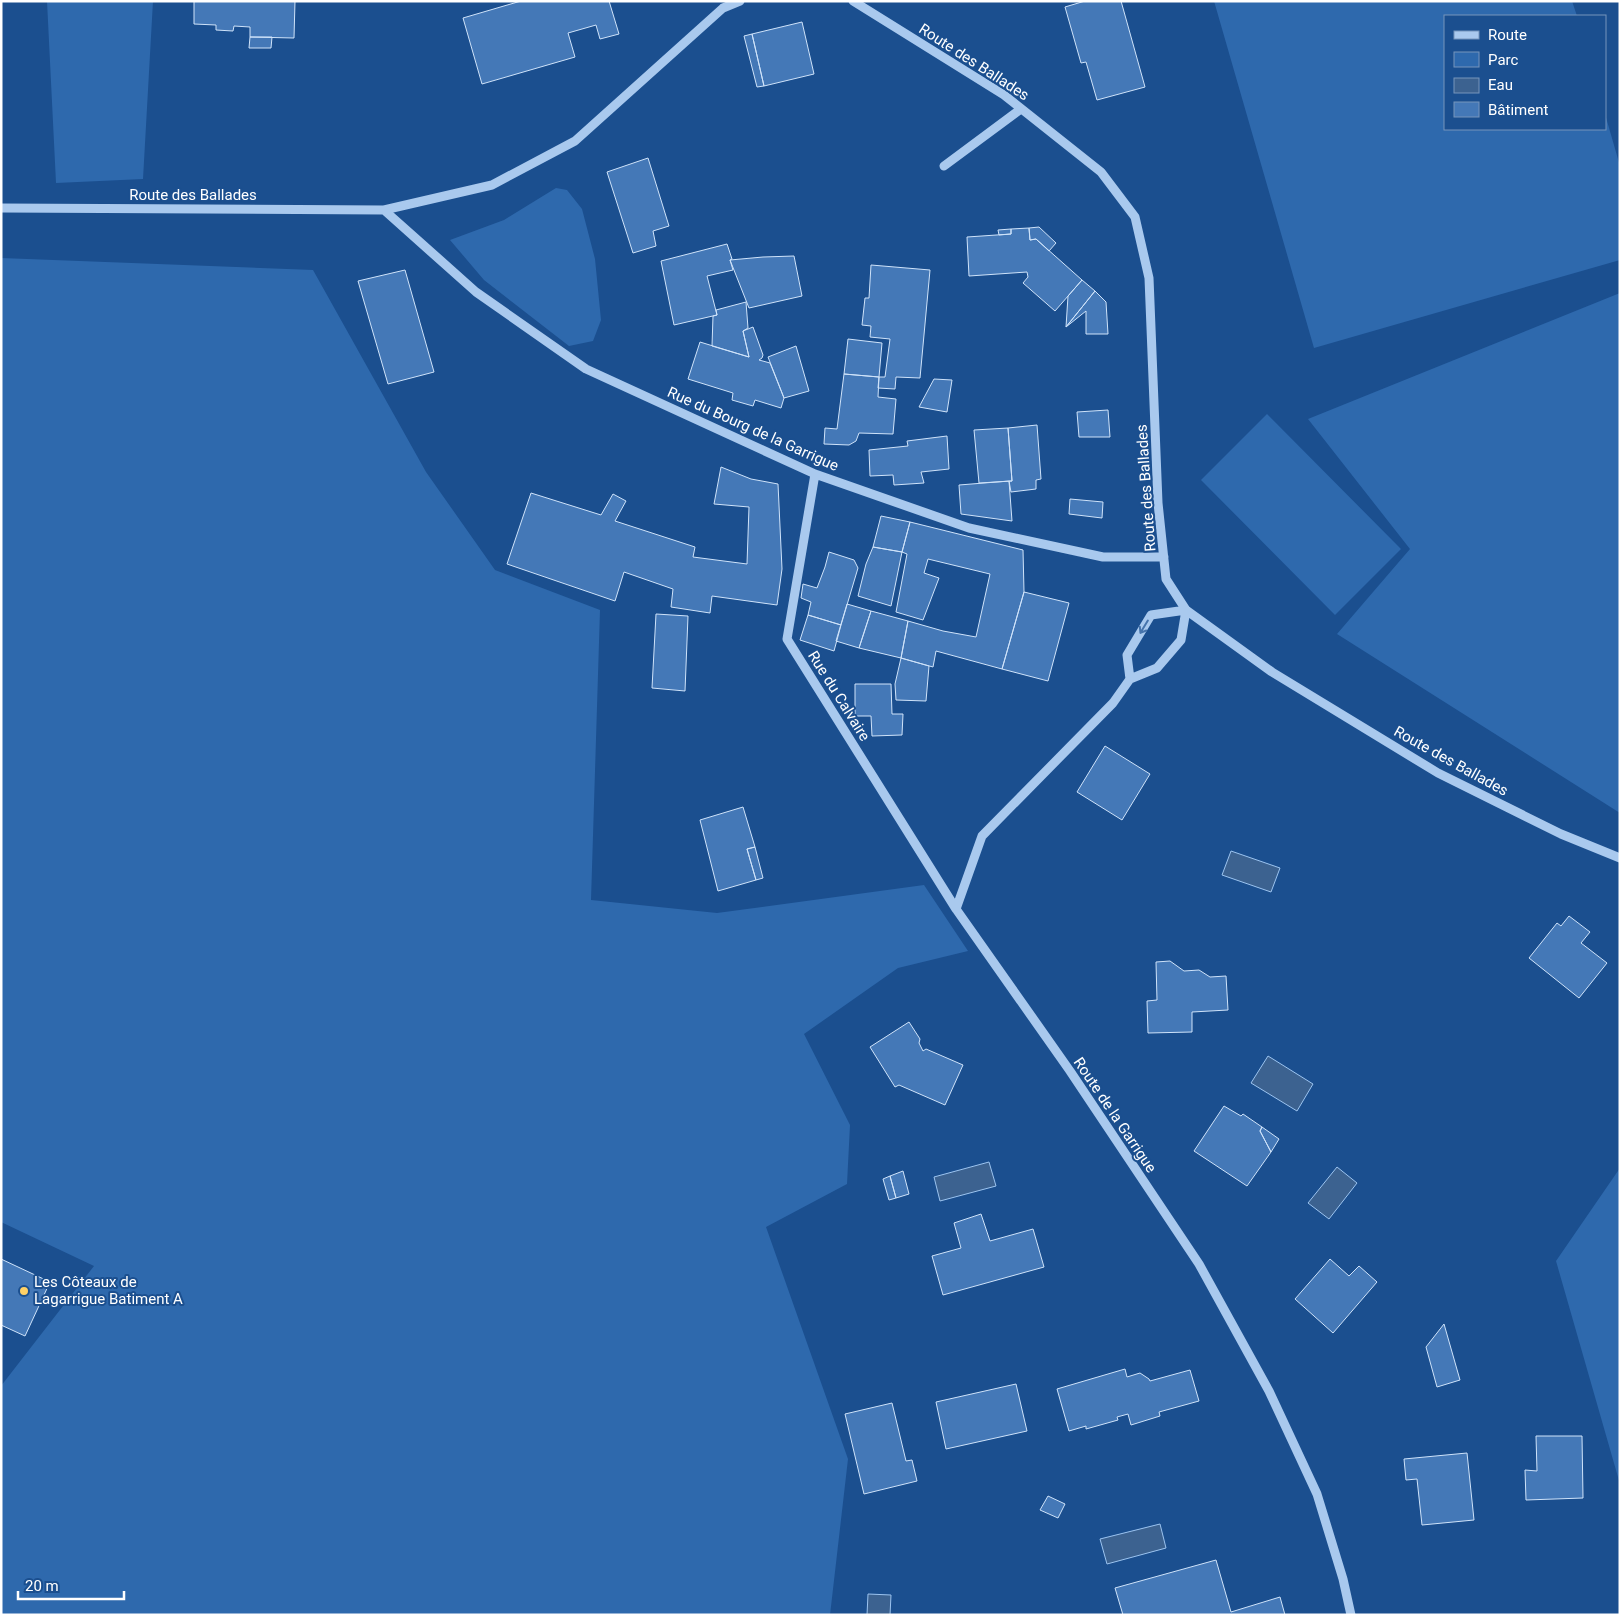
<svg xmlns="http://www.w3.org/2000/svg" width="1621" height="1616" font-family="Roboto,sans-serif">
<rect width="100%" height="100%" fill="#1b4f8f"/>
<path fill="#2e69ad" d="M 47,1 L 153,1 L 143,179 L 56,183 Z
M 1214,1 L 1572,1 L 1577,16 L 1445,16 L 1445,129 L 1605,129 L 1605,114 L 1620,166 L 1620,260 L 1314,348 Z
M 556,188 L 567,190 L 582,209 L 595,259 L 601,320 L 593,341 L 569,346 L 484,280 L 450,240 L 504,220 Z
M 1,258 L 313,270 L 426,472 L 495,570 L 600,610 L 591,900 L 717,913 L 924,885 L 968,951 L 898,968 L 804,1034 L 850,1125 L 847,1184 L 766,1227 L 848,1459 L 830,1615 L 1,1615 L 1,1386 L 94,1266 L 1,1222 Z
M 1620,293 L 1620,813 L 1337,634 L 1410,549 L 1308,419 Z
M 1267,414 L 1401,549 L 1335,615 L 1201,480 Z
M 1620,1168 L 1620,1484 L 1556,1261 Z"/>
<path fill="#3c6290" stroke="#9cc4f0" d="M 1231,851 L 1280,868 L 1271,892 L 1222,875 Z
M 1268,1056 L 1313,1084 L 1297,1111 L 1251,1083 Z
M 989,1162 L 996,1186 L 940,1201 L 934,1177 Z
M 1337,1167 L 1357,1183 L 1329,1219 L 1308,1203 Z
M 1160,1524 L 1166,1548 L 1107,1564 L 1100,1539 Z
M 868,1594 L 891,1595 L 890,1615 L 867,1615 Z"/>
<path fill="#4478b7" stroke="#cfe3fa" d="M 194,1 L 295,1 L 294,38 L 250,37 L 250,27 L 234,26 L 233,31 L 216,30 L 216,25 L 194,24 Z
M 521,1 L 609,1 L 619,34 L 600,39 L 596,25 L 568,33 L 575,57 L 482,84 L 463,18 Z
M 1085,1 L 1121,1 L 1145,87 L 1097,100 L 1086,62 L 1081,63 L 1065,7 Z
M 802,22 L 814,74 L 764,86 L 752,34 Z
M 752,34 L 764,86 L 757,87 L 744,36 Z
M 250,37 L 272,37 L 271,48 L 249,48 Z
M 648,158 L 669,226 L 653,231 L 656,246 L 633,253 L 607,172 Z
M 1039,227 L 1056,243 L 1049,251 L 1036,239 L 1030,240 L 1029,228 Z
M 1029,228 L 1030,240 L 1036,239 L 1082,280 L 1055,311 L 1023,283 L 1028,277 L 1027,272 L 969,276 L 967,237 L 1011,234 L 1011,229 Z
M 1011,229 L 1011,234 L 999,235 L 998,230 Z
M 727,244 L 732,259 L 730,260 L 733,270 L 707,276 L 717,315 L 674,325 L 661,261 Z
M 794,256 L 802,296 L 749,308 L 730,260 L 763,257 Z
M 871,265 L 930,270 L 920,378 L 896,377 L 895,389 L 878,388 L 879,377 L 885,377 L 890,339 L 870,337 L 871,326 L 862,325 L 865,298 L 869,298 Z
M 405,270 L 434,372 L 388,384 L 358,281 Z
M 1082,280 L 1095,291 L 1066,327 L 1068,296 Z
M 1095,291 L 1106,302 L 1108,334 L 1086,334 L 1086,311 L 1066,327 Z
M 746,302 L 748,328 L 743,331 L 749,357 L 712,346 L 713,316 L 717,315 L 716,310 Z
M 753,327 L 763,355 L 762,358 L 759,360 L 770,363 L 784,398 L 781,408 L 755,400 L 753,406 L 732,400 L 733,393 L 688,379 L 700,342 L 749,357 L 743,331 Z
M 848,339 L 882,343 L 879,377 L 844,374 Z
M 796,346 L 809,391 L 784,398 L 768,357 Z
M 844,374 L 879,377 L 878,397 L 896,399 L 893,434 L 859,433 L 856,441 L 849,445 L 824,444 L 825,428 L 837,429 Z
M 934,379 L 952,380 L 947,412 L 919,407 Z
M 1108,410 L 1110,437 L 1079,437 L 1077,412 Z
M 1037,425 L 1041,479 L 1036,480 L 1036,489 L 1011,492 L 1009,481 L 1012,481 L 1008,428 Z
M 1008,428 L 1012,481 L 979,483 L 974,430 Z
M 947,436 L 949,469 L 921,472 L 924,483 L 894,485 L 893,475 L 870,476 L 869,450 L 908,446 L 907,441 Z
M 721,467 L 751,479 L 778,484 L 782,569 L 777,605 L 712,596 L 710,613 L 671,607 L 673,589 L 624,572 L 615,601 L 507,564 L 531,493 L 601,515 L 613,494 L 626,501 L 615,521 L 695,547 L 693,557 L 747,564 L 749,507 L 714,504 Z
M 1009,481 L 1012,521 L 961,514 L 959,485 Z
M 1070,499 L 1103,502 L 1102,518 L 1069,514 Z
M 881,516 L 910,522 L 902,552 L 873,547 Z
M 910,522 L 1023,550 L 1024,592 L 1002,669 L 936,651 L 933,667 L 901,658 L 908,621 L 943,631 L 976,637 L 990,574 L 928,559 L 924,573 L 939,578 L 923,620 L 896,612 L 907,554 L 902,552 Z
M 873,547 L 902,552 L 891,606 L 858,596 L 866,564 Z
M 829,552 L 854,560 L 858,568 L 841,625 L 808,615 L 811,602 L 801,598 L 803,584 L 817,588 L 825,567 Z
M 1024,592 L 1069,603 L 1048,681 L 1002,669 Z
M 847,604 L 871,611 L 859,648 L 836,641 Z
M 871,611 L 908,621 L 901,658 L 859,648 Z
M 656,614 L 688,616 L 685,691 L 652,688 Z
M 808,615 L 841,625 L 834,651 L 800,640 Z
M 901,658 L 929,666 L 926,701 L 896,700 L 895,684 Z
M 855,684 L 891,684 L 892,714 L 903,714 L 902,735 L 872,736 L 871,716 L 855,716 Z
M 1105,746 L 1150,774 L 1122,820 L 1077,792 Z
M 743,807 L 755,847 L 747,849 L 756,880 L 718,891 L 700,820 Z
M 755,847 L 763,878 L 756,880 L 747,849 Z
M 1569,916 L 1590,932 L 1581,943 L 1607,963 L 1579,998 L 1529,958 L 1557,923 L 1561,926 Z
M 1170,961 L 1184,971 L 1199,970 L 1210,977 L 1226,976 L 1228,1010 L 1192,1012 L 1192,1032 L 1148,1033 L 1147,1001 L 1157,1000 L 1156,962 Z
M 909,1022 L 920,1039 L 919,1043 L 923,1051 L 926,1049 L 963,1065 L 945,1105 L 899,1085 L 895,1087 L 870,1047 Z
M 1224,1106 L 1241,1116 L 1243,1114 L 1262,1127 L 1260,1131 L 1271,1152 L 1247,1186 L 1194,1151 Z
M 1262,1127 L 1279,1139 L 1271,1152 L 1260,1131 Z
M 903,1171 L 909,1194 L 896,1198 L 890,1176 Z
M 890,1176 L 896,1198 L 889,1200 L 883,1179 Z
M 981,1214 L 990,1241 L 1033,1229 L 1044,1267 L 943,1295 L 932,1256 L 961,1248 L 954,1223 Z
M 1,1259 L 50,1282 L 25,1336 L 1,1325 Z
M 1330,1259 L 1349,1276 L 1359,1266 L 1377,1282 L 1333,1333 L 1295,1299 Z
M 1444,1324 L 1460,1380 L 1437,1387 L 1426,1347 Z
M 1125,1369 L 1127,1377 L 1140,1373 L 1149,1379 L 1150,1381 L 1190,1370 L 1199,1401 L 1159,1412 L 1160,1416 L 1131,1425 L 1128,1414 L 1117,1417 L 1118,1420 L 1086,1429 L 1086,1426 L 1069,1431 L 1057,1389 Z
M 1016,1384 L 1027,1431 L 946,1449 L 936,1402 Z
M 892,1403 L 906,1461 L 912,1460 L 917,1481 L 864,1494 L 845,1414 Z
M 1536,1436 L 1582,1436 L 1583,1498 L 1526,1500 L 1525,1470 L 1537,1471 Z
M 1467,1453 L 1474,1520 L 1422,1525 L 1417,1479 L 1406,1480 L 1404,1459 Z
M 1048,1496 L 1065,1504 L 1058,1518 L 1040,1510 Z
M 1216,1560 L 1231,1612 L 1280,1597 L 1285,1615 L 1123,1615 L 1115,1588 Z"/>
<g fill="none" stroke-linecap="round" stroke-linejoin="round">
<path stroke="#a9c9ee" stroke-width="9" d="M 853,1 L 1004,95 L 1101,172 L 1135,217 L 1149,278 L 1158,503 L 1166,579 L 1186,610 L 1272,672 L 1438,773 L 1561,834 L 1620,858
M 944,166 L 1021,109
M 1,208 L 384,210 L 492,185 L 575,141 L 723,8 L 740,1
M 384,210 L 476,292 L 586,369 L 815,474 L 969,528 L 1103,557 L 1164,557
M 815,474 L 787,639 L 956,909 L 1070,1071 L 1199,1264 L 1269,1391 L 1317,1494 L 1343,1579 L 1351,1615
M 956,909 L 982,836 L 1113,703 L 1130,679 L 1157,668 L 1181,640 L 1186,610 L 1151,615 L 1127,655 L 1130,679"/>
</g>
<defs><path id="oneway-shaft" d="M-6 0H5M1.5-3L5.5 0L1.5 3" fill="none" stroke-width="1.6" stroke-linecap="round" stroke-linejoin="round" transform="scale(1.25)"/></defs>
<use stroke="#4674ac" href="#oneway-shaft" transform="translate(1144 627) rotate(121)"/>
<circle fill="#ffd166" stroke="#1b4f8f" stroke-width="2" cx="24" cy="1291" r="5"/>
<g text-anchor="middle" dominant-baseline="central" stroke-width="4" stroke-linejoin="round" paint-order="stroke">
<g font-size="15" fill="#fff" stroke="#1b4f8f">
<text transform="translate(974 62) rotate(33)">Route des Ballades</text>
<text x="193" y="195">Route des Ballades</text>
<text transform="translate(753 429) rotate(24)">Rue du Bourg de la Garrigue</text>
<text transform="translate(1146 488) rotate(-94)">Route des Ballades</text>
<text transform="translate(839 696) rotate(58)">Rue du Calvaire</text>
<text transform="translate(1451 761) rotate(29)">Route des Ballades</text>
<text transform="translate(1115 1115) rotate(56)">Route de la Garrigue</text>
</g>
<g font-size="15" fill="#fff" stroke="#1b4f8f" text-anchor="start">
<text x="34" y="1282">Les Côteaux de<tspan x="34" dy="17">Lagarrigue Batiment A</tspan></text>
</g>
</g>
<rect width="1621" height="1616" fill="none" stroke="#ffffff" stroke-width="5"/>
<rect x="1444" y="15" width="162" height="115" fill="#1b4f8f" stroke="#7695bc"/>
<rect x="1454" y="31" width="25" height="8" fill="#a9c9ee" stroke="#7695bc"/>
<text x="1488" y="40" font-size="15" fill="#ffffff">Route</text>
<rect x="1454" y="52" width="25" height="15" fill="#2e69ad" stroke="#7695bc"/>
<text x="1488" y="65" font-size="15" fill="#ffffff">Parc</text>
<rect x="1454" y="78" width="25" height="15" fill="#3c6290" stroke="#7695bc"/>
<text x="1488" y="90" font-size="15" fill="#ffffff">Eau</text>
<rect x="1454" y="102" width="25" height="15" fill="#4478b7" stroke="#7695bc"/>
<text x="1488" y="115" font-size="15" fill="#ffffff">Bâtiment</text>
<path d="M18 1591v8h106v-8" fill="none" stroke="#ffffff" stroke-width="2.5"/>
<text x="25" y="1591" font-size="15" fill="#ffffff" stroke="#1b4f8f" stroke-width="4" paint-order="stroke">20 m</text>
</svg>
